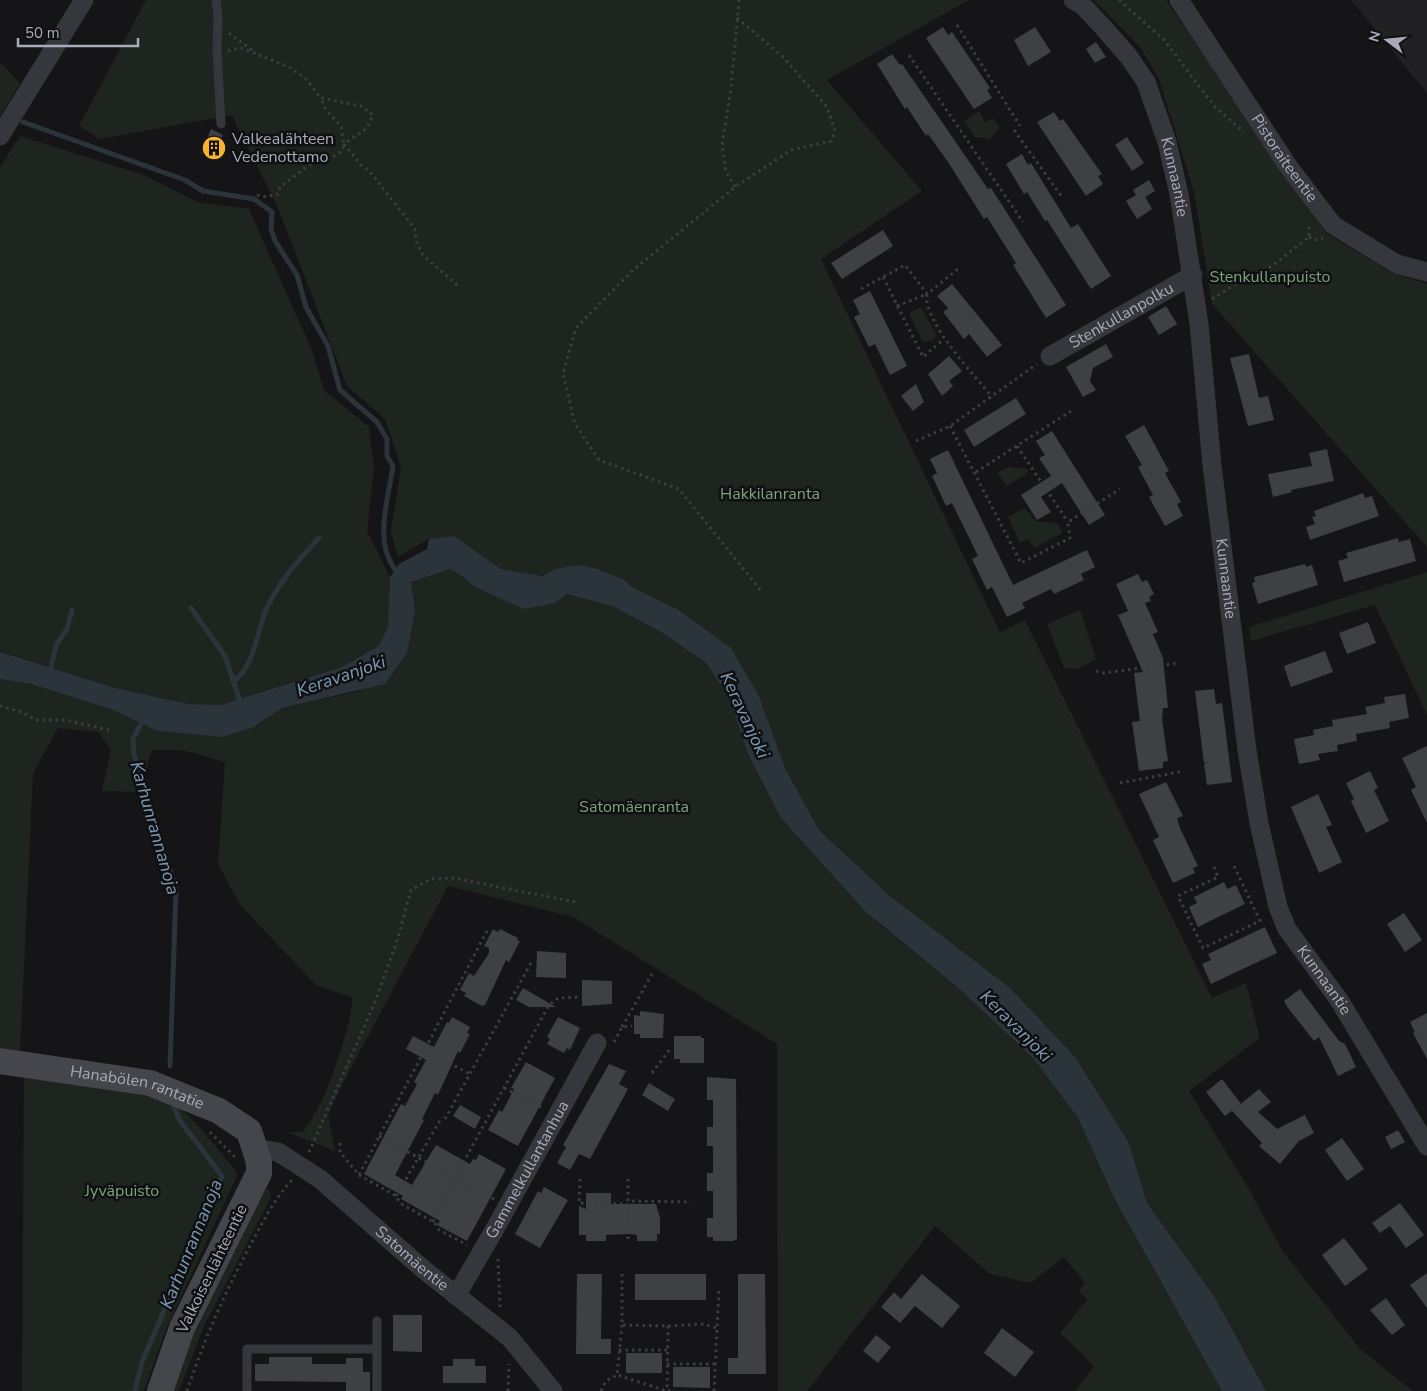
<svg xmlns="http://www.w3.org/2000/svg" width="1427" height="1391" font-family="'Nunito Sans',sans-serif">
<rect width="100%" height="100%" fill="#151517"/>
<path fill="#212124" d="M 1351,0 L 1427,0 L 1427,93 Z"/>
<path fill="#1d251e" d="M 146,0 L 969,0 L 827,80 L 922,191 L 821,259 L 1000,632 L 1025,620 L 1212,998 L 1246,983 L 1260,1038 L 1189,1091 L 1250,1191 L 1283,1252 L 1361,1350 L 1413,1391 L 1266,1391 L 1214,1296 L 1147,1203 L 1129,1143 L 891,897 L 819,830 L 785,768 L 759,696 L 677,609 L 632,587 L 623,579 L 595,568 L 577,565 L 555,569 L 543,576 L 501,569 L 454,536 L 429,539 L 398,557 L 391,532 L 401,467 L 385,419 L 347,386 L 278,208 L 232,115 L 100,139 L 79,126 Z
M 1094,0 L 1166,0 L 1326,233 L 1393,273 L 1427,284 L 1427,547 L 1212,304 L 1194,192 L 1159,79 L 1141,48 Z
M 0,62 L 20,83 L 0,117 Z
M 979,111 L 985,122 L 993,118 L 1000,128 L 989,139 L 975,137 L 964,121 Z
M 20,136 L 144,175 L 198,202 L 249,209 L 312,350 L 324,390 L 369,427 L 374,468 L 367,531 L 390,577 L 390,597 L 388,627 L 378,646 L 342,667 L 220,705 L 190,704 L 165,699 L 117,688 L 0,652 L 0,167 Z
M 921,307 L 936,334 L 934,340 L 923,342 L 909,313 Z
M 1008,467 L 1028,469 L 1027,474 L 1007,486 L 997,473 Z
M 1025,508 L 1037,522 L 1058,523 L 1062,533 L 1034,548 L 1028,539 L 1020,543 L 1008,517 Z
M 450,569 L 463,577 L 473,586 L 556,603 L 567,594 L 612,606 L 661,632 L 706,663 L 729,697 L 748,754 L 850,894 L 878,923 L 957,987 L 1034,1059 L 1078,1118 L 1114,1198 L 1222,1391 L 1075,1391 L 1094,1366 L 1060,1333 L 1087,1300 L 1079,1291 L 1085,1283 L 1064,1257 L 1031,1283 L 990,1274 L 935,1226 L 807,1391 L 778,1391 L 777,1044 L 573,917 L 448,886 L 340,1089 L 328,1115 L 335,1151 L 287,1132 L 302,1132 C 325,1108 349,1032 353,998 L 316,985 L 240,905 L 218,864 L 225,762 L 182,750 L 152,750 L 140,792 L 102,791 L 111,750 L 98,732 L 58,728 L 33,774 L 20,1053 L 0,1050 L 0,679 L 31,684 L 113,710 L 157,731 L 222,737 L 252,728 L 282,708 L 360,691 L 415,610 L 411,582 Z
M 1427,572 L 1427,715 L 1375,605 L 1251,641 L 1249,627 Z
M 1080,610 L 1096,659 L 1079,669 L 1064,668 L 1047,624 Z
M 24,1077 C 66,1081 151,1086 184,1112 C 200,1125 220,1153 235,1169 L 237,1176 L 166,1329 L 144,1391 L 22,1391 Z
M 267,1189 L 271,1193 L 270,1199 L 204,1326 L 179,1391 L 169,1391 L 172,1379 L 256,1203 Z"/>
<path fill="#2b343b" d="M 454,536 L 501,569 L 543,576 L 555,569 L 577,565 L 595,568 L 623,579 L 632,587 L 677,609 L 731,648 L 759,696 L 785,768 L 819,830 L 891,897 L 1010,988 L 1075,1057 L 1129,1143 L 1147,1203 L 1214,1296 L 1266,1391 L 1222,1391 L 1114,1198 L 1078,1118 L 1034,1059 L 957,987 L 867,913 L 781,818 L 748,754 L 729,697 L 706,663 L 661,632 L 612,606 L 567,594 L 556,603 L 524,609 L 473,586 L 463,577 L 450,569 L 411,582 L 415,610 L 407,653 L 385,684 L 282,708 L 252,728 L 222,737 L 157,731 L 113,710 L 31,684 L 0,679 L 0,652 L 116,688 L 165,699 L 190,704 L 220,705 L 342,667 L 378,646 L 388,627 L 390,577 L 399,564 L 427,549 L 429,539 Z"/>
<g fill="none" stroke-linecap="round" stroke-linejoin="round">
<path stroke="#2b343b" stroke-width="5" d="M 23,122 L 185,180 L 203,191 L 254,199 L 272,212 L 271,229 L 275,241 L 297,275 L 306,307 L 328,346 L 340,390 L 377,422 L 387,439 L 387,456 L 393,466 C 388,501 372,546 399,574
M 191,608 L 225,656 L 241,704
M 50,672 L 56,645 L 67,629 L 72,610
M 233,682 C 255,666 256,634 266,610 C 279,582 298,560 319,538
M 143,720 L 133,739 L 134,755 L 176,890 L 170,1066
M 135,1391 L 142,1362 L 222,1176 L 180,1121 L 174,1107"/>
</g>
<path fill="#3f4044" d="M 943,27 L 948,35 L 952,32 L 990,88 L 987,90 L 992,98 L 974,109 L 926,38 Z
M 1035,27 L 1051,52 L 1028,66 L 1014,40 Z
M 1096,42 L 1106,57 L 1095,63 L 1086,49 Z
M 892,54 L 900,65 L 902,64 L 988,189 L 991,188 L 1066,305 L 1046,318 L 1013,265 L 1016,263 L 987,217 L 984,219 L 948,162 L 928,134 L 926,136 L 907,107 L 905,109 L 877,64 Z
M 1054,112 L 1060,121 L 1063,119 L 1102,174 L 1098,176 L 1103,184 L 1086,196 L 1037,122 Z
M 211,129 L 223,135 L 219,143 L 223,145 L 216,160 L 201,153 Z
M 1127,137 L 1144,163 L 1132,171 L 1115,145 Z
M 1022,154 L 1028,165 L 1031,163 L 1071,228 L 1078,224 L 1111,276 L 1091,289 L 1047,220 L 1045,221 L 1027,192 L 1024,194 L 1006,164 Z
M 1149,180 L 1155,191 L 1145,197 L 1152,209 L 1137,219 L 1126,201 L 1136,195 L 1133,190 Z
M 883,230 L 893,246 L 842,279 L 831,263 Z
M 952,284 L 1002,345 L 987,357 L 969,334 L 964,339 L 943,312 L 948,308 L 937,296 Z
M 870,291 L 907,366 L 890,375 L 875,344 L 869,347 L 854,317 L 860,314 L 853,300 Z
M 1166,306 L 1177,324 L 1159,335 L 1148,317 Z
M 1106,344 L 1113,357 L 1093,368 L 1090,381 L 1096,390 L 1083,397 L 1066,367 Z
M 1249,354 L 1259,398 L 1268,396 L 1274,420 L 1248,426 L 1230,358 Z
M 949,356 L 962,371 L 949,381 L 953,386 L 942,396 L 928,374 Z
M 916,384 L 924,402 L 913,411 L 901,396 Z
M 1016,398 L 1026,414 L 974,447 L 964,430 Z
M 1144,425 L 1169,471 L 1165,473 L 1181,502 L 1177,504 L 1183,516 L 1165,526 L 1149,497 L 1153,495 L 1138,467 L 1142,465 L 1125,436 Z
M 1052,431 L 1105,515 L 1089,525 L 1062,483 L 1041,497 L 1051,512 L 1037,520 L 1021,495 L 1051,476 L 1039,458 L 1045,455 L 1036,441 Z
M 1327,449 L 1334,481 L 1291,490 L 1292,492 L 1273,497 L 1268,474 L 1312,466 L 1309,453 Z
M 948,450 L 1013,585 L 1087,550 L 1095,567 L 1081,574 L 1084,580 L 1054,594 L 1051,589 L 1022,603 L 1025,608 L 1007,617 L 992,587 L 987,590 L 972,559 L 978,556 L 952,503 L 946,506 L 932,476 L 937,473 L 930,459 Z
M 1363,493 L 1365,498 L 1372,496 L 1379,516 L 1310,540 L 1306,527 L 1315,524 L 1312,517 L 1316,516 L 1314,511 Z
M 1398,538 L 1399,542 L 1410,539 L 1416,561 L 1344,582 L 1338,561 L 1348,558 L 1346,553 Z
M 1305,564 L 1306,567 L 1312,565 L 1318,585 L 1258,604 L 1252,583 L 1255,582 L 1254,577 Z
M 1138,574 L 1142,582 L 1147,580 L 1154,594 L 1149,597 L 1151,601 L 1145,603 L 1158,632 L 1153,634 L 1163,658 L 1168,708 L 1163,708 L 1162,719 L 1168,761 L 1163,762 L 1163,768 L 1139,771 L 1132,722 L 1140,721 L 1134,673 L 1143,672 L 1118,615 L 1128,611 L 1116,584 Z
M 1368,622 L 1376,643 L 1347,654 L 1339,633 Z
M 1325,651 L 1333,672 L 1291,687 L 1284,666 Z
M 1214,689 L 1216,704 L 1222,703 L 1232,782 L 1207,785 L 1204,764 L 1208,762 L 1204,763 L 1195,691 Z
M 1405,694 L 1409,718 L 1389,722 L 1390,728 L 1356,734 L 1357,741 L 1337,745 L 1338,751 L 1318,754 L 1320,760 L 1299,764 L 1294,739 L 1314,735 L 1313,730 L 1333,726 L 1332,720 L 1367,714 L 1365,707 L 1385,703 L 1384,697 Z
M 1427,746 L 1427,823 L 1411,790 L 1416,787 L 1402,758 Z
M 1370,771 L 1378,788 L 1374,790 L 1389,821 L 1366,833 L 1351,801 L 1354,799 L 1346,783 Z
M 1166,782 L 1183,816 L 1177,818 L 1180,828 L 1198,866 L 1193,868 L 1195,873 L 1173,883 L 1153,840 L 1159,837 L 1139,794 Z
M 1318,794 L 1332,825 L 1326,827 L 1342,862 L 1319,873 L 1291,807 Z
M 1224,882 L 1227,889 L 1236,885 L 1245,904 L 1198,927 L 1189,907 L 1197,903 L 1194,897 Z
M 1404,913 L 1422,940 L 1405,952 L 1387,924 Z
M 1265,927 L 1277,953 L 1211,984 L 1202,964 L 1211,960 L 1208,954 Z
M 493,929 L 498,932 L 500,929 L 518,938 L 517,940 L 520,941 L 509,962 L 506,960 L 485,1005 L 482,1006 L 464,996 L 466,993 L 460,990 L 469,973 L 474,976 L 489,953 L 489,948 L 484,946 Z
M 537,951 L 566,953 L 566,978 L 536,977 Z
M 582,980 L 612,981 L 612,1004 L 582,1006 Z
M 523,988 L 556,1007 L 529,1007 L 516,1000 Z
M 1300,989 L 1339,1041 L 1345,1044 L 1356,1067 L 1338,1076 L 1319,1037 L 1314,1041 L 1288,1008 L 1284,1001 Z
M 640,1011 L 664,1014 L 663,1038 L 640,1038 L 640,1034 L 634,1034 L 634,1015 L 640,1016 Z
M 1427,1013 L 1427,1059 L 1413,1033 L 1415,1032 L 1410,1022 Z
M 452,1017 L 470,1027 L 467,1033 L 470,1034 L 460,1053 L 458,1051 L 438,1095 L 435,1093 L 422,1119 L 424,1120 L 395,1175 L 412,1185 L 436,1145 L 470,1164 L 473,1159 L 476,1160 L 479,1154 L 506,1169 L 467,1241 L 437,1225 L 440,1221 L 401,1199 L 403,1196 L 364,1174 L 401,1104 L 405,1106 L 417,1084 L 414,1082 L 426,1060 L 406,1049 L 413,1036 L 434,1047 L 447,1022 L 449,1023 Z
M 558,1017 L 580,1028 L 570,1050 L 567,1048 L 564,1053 L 547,1044 L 550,1039 L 547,1037 Z
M 674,1036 L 701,1036 L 701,1038 L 704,1038 L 704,1063 L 680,1063 L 680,1059 L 674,1059 Z
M 526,1062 L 555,1078 L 518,1146 L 488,1130 L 499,1110 L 502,1112 L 514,1089 L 511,1088 Z
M 609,1064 L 626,1071 L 619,1084 L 628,1089 L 590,1159 L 579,1154 L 570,1170 L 557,1163 L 566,1147 L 563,1145 Z
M 707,1077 L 736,1079 L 737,1239 L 733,1241 L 713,1241 L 713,1237 L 707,1237 L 707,1218 L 713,1218 L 713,1191 L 707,1191 L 707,1173 L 713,1173 L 713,1146 L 707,1146 L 707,1127 L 713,1127 L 713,1100 L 707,1100 Z
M 1222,1079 L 1241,1104 L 1225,1116 L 1206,1092 Z
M 649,1083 L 675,1099 L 668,1111 L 642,1095 Z
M 1259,1089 L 1271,1102 L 1258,1112 L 1277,1129 L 1305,1115 L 1314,1133 L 1299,1141 L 1280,1164 L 1259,1146 L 1262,1143 L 1232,1111 Z
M 460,1105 L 481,1117 L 475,1129 L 453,1116 Z
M 1398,1130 L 1405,1142 L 1391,1149 L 1385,1137 Z
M 1342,1138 L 1364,1169 L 1347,1181 L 1325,1150 Z
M 544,1187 L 568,1200 L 540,1248 L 515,1234 L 538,1191 L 541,1193 Z
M 586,1193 L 611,1193 L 611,1204 L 656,1204 L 660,1218 L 660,1234 L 657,1234 L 657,1241 L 637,1241 L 637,1235 L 631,1234 L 606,1235 L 606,1241 L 586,1241 L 586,1235 L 579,1235 L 579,1206 L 586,1209 Z
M 1400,1203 L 1424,1235 L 1406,1248 L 1390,1226 L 1380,1233 L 1372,1223 Z
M 1344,1238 L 1368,1269 L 1345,1286 L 1322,1255 Z
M 1427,1273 L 1427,1308 L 1410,1285 Z
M 577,1274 L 602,1274 L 601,1339 L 611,1339 L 611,1354 L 576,1354 Z
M 635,1274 L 706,1274 L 706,1300 L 635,1300 Z
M 738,1274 L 765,1274 L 766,1374 L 728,1374 L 728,1358 L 738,1358 Z
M 922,1274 L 960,1306 L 942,1328 L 915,1306 L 900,1323 L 881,1307 L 894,1292 L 901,1299 Z
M 1386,1298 L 1405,1325 L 1392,1335 L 1370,1310 Z
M 393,1315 L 422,1315 L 422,1352 L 393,1351 Z
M 1002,1328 L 1034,1352 L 1015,1377 L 984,1353 Z
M 876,1335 L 891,1347 L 878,1363 L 863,1351 Z
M 626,1353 L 662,1353 L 662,1373 L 626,1373 Z
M 269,1357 L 312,1357 L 312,1364 L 346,1364 L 346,1358 L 363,1358 L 363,1372 L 370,1372 L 370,1391 L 346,1391 L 346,1382 L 255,1381 L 255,1364 L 269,1364 Z
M 453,1359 L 475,1359 L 475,1366 L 486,1366 L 486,1383 L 443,1383 L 443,1366 L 453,1366 Z
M 673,1367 L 710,1367 L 710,1388 L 673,1387 Z"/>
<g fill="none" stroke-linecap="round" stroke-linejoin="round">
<path stroke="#3c3e43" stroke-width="3" stroke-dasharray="2.5 4" stroke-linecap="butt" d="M 1119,0 L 1164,40 L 1215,107 L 1244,132
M 737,18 L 782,56 L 827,107 L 835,131 L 831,141 L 791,150 L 735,187 L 633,270 L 576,328 L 563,373 L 575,424 L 599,460 L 679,489 L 762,592
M 957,25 L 1020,126
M 229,33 L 256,53
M 228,51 L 241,48 L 289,67 L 305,78 L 321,98 L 361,106 L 373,115 L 367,128 L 344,144 L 361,165 L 370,172 L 415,229 L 416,241 L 423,255 L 458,286
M 909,55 L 1023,222
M 1014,130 L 1062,197
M 735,187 L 726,172 L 722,145 L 731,89 L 739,0
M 257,195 L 266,197 L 278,194 L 280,187 L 305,168 L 313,163 L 332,157 L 342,151 L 344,144 L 341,126 L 326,110 L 321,99
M 1309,237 L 1317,240 L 1323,238
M 883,277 L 923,357 L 944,339
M 861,289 L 905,265 L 927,294 L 958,269
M 1212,299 L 1234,285 L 1272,266 L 1309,237 L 1309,222
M 897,306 L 927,294 C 922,320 975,376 992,397
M 950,426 L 1021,563 L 1070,538 L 1068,522 L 1120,489
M 916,441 L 950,426 L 1037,364
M 1017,446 L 1068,522
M 976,472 L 1071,411
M 1096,671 L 1104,673 L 1179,663
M 0,706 L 22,712 L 36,720 L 65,720 L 109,730
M 1120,783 L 1184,771
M 1214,867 L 1218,877 L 1178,896 L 1203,948 L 1260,921 L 1233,864
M 622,1027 L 652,974
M 614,1042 L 622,1027 L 632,1026
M 449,1063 L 470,1074
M 652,1073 L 670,1049
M 504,1088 L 543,1108
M 445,1119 L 531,963
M 210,1132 L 235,1157
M 379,1136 L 455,1178 L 549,1005 L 558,998 L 579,997
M 340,1143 L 340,1152 L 359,1175 L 489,927
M 309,1152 L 373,1007 L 396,944 L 411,890 L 431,879 L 453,878 L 576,902
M 359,1175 L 396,1196 L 400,1203 L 435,1223 L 439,1230 L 467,1245
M 580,1179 L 579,1203 L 628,1204
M 628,1179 L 628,1201 L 691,1202
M 396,1196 L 442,1117
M 433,1222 L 455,1178 L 494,1199
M 628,1239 L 628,1204
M 498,1259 L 500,1308
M 622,1274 L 622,1325 L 668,1326 L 704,1324 L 716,1328
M 622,1325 L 617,1375 L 667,1391
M 668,1326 L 667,1390 L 672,1391
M 619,1350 L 668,1350
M 667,1364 L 715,1364
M 187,1391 C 204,1340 225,1292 251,1244 C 263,1222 274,1199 292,1180
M 508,1391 L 509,1364
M 601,1391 L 606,1381 L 617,1375
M 714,1391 L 719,1289"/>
<path stroke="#36373c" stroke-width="9" d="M 216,0 L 218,15 L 217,50 L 221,124
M 377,1321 L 377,1391
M 247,1391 L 247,1349 L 376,1349"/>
<g stroke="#36373c" stroke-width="19">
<path id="s1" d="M 1073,0 L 1082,5 L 1103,27 L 1129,57 L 1146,82 L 1167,142 L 1179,194 L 1199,324 L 1212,465 L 1247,750 L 1259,823 L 1278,907 L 1287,929 L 1339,1000 L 1427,1146"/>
<path id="s2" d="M 1179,0 L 1288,166 L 1333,225 L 1397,264 L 1427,272"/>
<path d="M 0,136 L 84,0"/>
<path id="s3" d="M 1050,356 L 1193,275"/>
<path id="s4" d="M 255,1148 L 278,1152 L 320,1179 L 423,1269 L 510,1338 L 553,1391"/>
<path id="s5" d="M 456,1296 L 496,1227 L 597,1043"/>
</g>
<path stroke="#44464c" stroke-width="26" id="s6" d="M 0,1061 L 150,1083 L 219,1111 L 249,1131 L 259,1162 L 259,1173 L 182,1328 L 160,1391"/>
</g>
<defs>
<g id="building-disc" transform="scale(1.25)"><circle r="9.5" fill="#f8b42d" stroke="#101012"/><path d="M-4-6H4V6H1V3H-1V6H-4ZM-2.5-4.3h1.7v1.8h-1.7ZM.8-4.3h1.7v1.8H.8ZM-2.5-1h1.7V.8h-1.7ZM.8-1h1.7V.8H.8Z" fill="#111"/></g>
</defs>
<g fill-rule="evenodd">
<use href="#building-disc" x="214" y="148"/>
</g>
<g text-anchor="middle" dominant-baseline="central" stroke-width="5" stroke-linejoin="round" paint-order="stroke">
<g font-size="16" fill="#a7acb8" stroke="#101012" text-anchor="start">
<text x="232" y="139">Valkealähteen<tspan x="232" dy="18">Vedenottamo</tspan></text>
</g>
<g font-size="16" fill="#a7acb8" stroke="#101012">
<text stroke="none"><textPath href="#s2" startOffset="190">Pistoraiteentie</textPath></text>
<text stroke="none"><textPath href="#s1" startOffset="210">Kunnaantie</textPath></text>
<text stroke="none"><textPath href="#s3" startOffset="82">Stenkullanpolku</textPath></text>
<text stroke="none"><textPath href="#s1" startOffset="615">Kunnaantie</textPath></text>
<text stroke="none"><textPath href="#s1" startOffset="1035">Kunnaantie</textPath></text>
<text stroke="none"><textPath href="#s6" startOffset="140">Hanabölen rantatie</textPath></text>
<text stroke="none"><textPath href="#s5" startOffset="145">Gammelkullantanhua</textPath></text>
<text stroke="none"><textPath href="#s4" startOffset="195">Satomäentie</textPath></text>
<text transform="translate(212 1269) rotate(-64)">Valkoisenlähteentie</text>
</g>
<g font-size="16" fill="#7da37f" stroke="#101012">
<text x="1270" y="277">Stenkullanpuisto</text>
<text x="770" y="494">Hakkilanranta</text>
<text x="634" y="807">Satomäenranta</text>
<text x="122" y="1191">Jyväpuisto</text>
</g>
<g font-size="18" font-style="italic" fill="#7c9ab4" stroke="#101012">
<text transform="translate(341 676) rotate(-19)">Keravanjoki</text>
<text transform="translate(745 715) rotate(65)">Keravanjoki</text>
<text transform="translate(155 828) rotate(74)">Karhunrannanoja</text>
<text transform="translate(1016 1026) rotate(45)">Keravanjoki</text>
<text transform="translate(191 1244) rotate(-68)">Karhunrannanoja</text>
</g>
</g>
<g transform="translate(1387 40) rotate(286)" stroke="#101012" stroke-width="4" paint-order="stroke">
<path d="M0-4L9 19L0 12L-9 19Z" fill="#a7acb8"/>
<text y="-8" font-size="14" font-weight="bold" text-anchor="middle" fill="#a7acb8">N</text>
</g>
<path d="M18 38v8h120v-8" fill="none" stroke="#a7acb8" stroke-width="2.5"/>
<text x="25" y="38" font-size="15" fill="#a7acb8" stroke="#101012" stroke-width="4" paint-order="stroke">50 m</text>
</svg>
